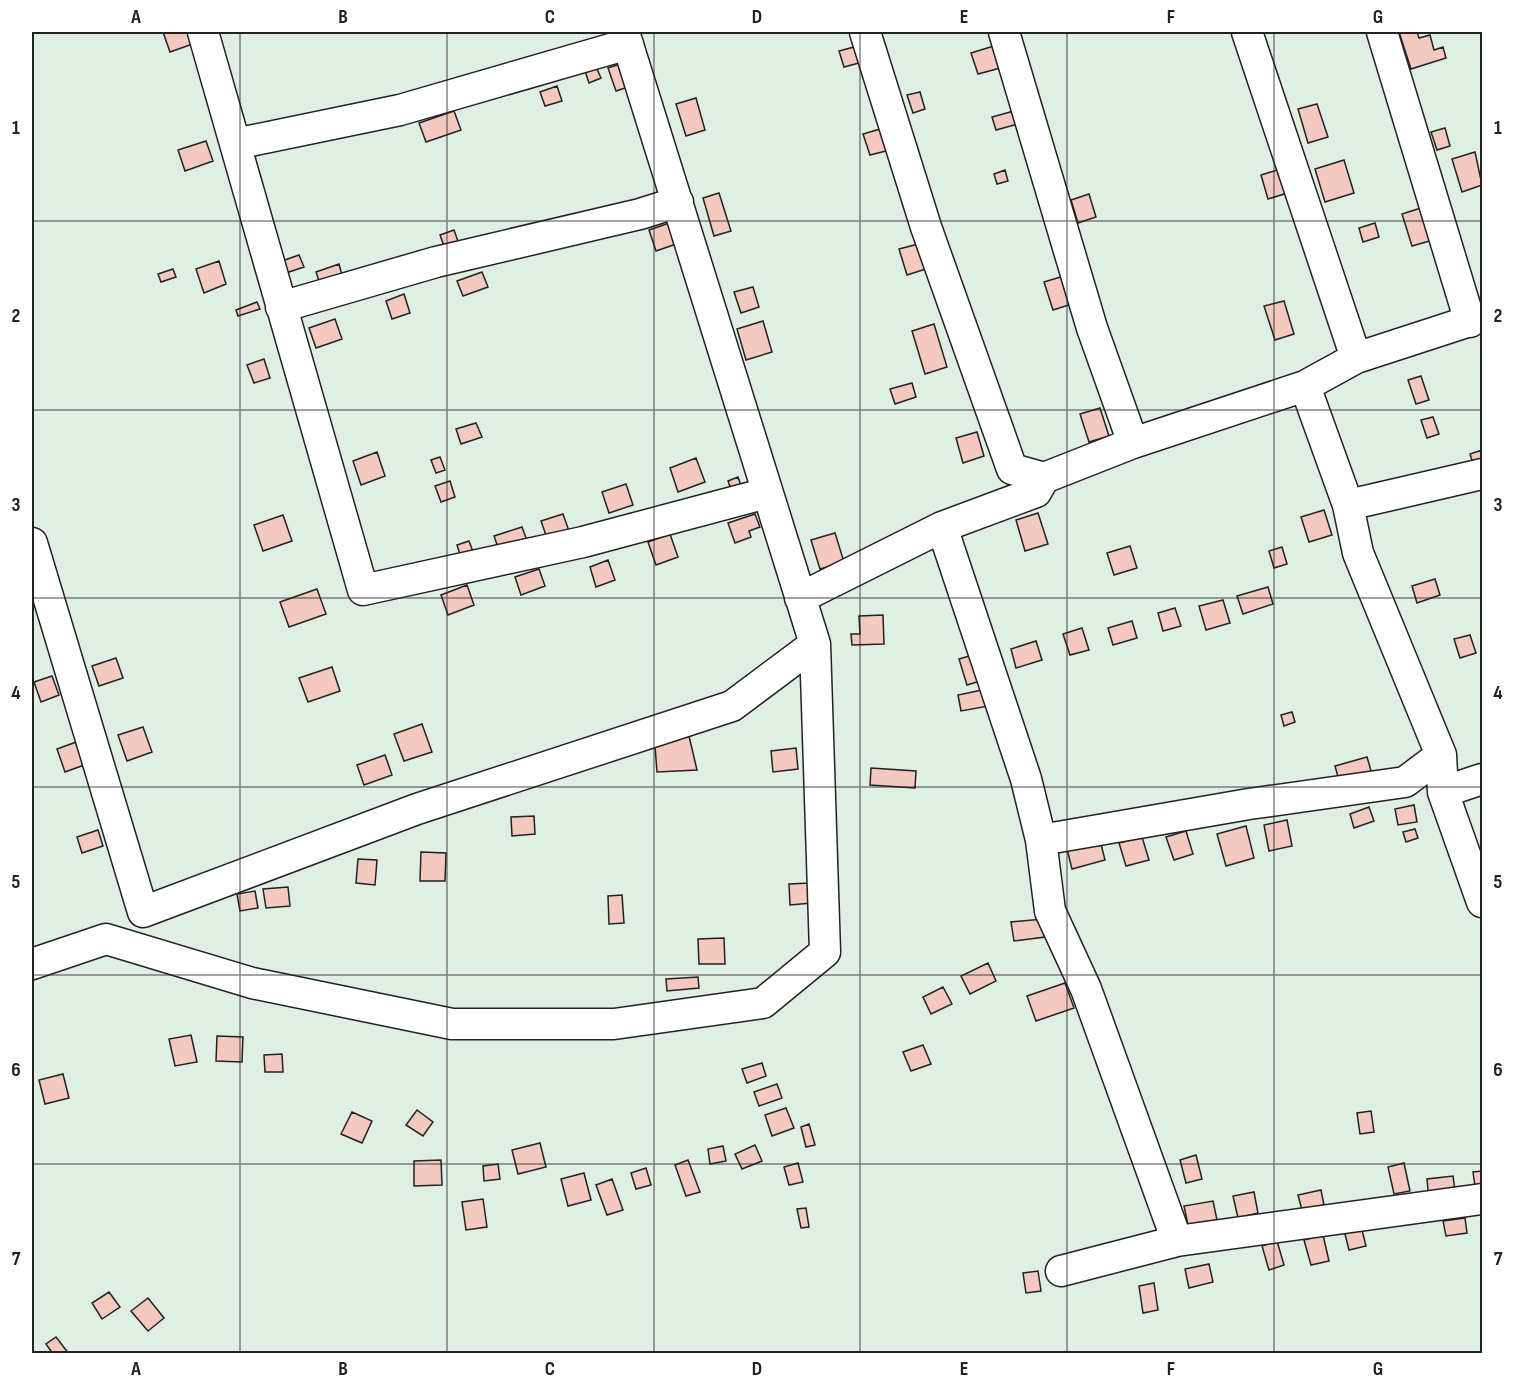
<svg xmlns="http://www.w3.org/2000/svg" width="1514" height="1385" font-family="'Sofia Sans Condensed',sans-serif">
<rect width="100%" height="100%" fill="#fff"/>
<path fill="#e0efe3" stroke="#6f6f6f" stroke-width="1.5" d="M 32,32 L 1482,32 L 1482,1353 L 32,1353 Z"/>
<path fill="#f3c9c0" stroke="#222" stroke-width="1.5" d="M 163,32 L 198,32 L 201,41 L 170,52 Z
M 1399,32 L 1417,32 L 1419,38 L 1430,35 L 1434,50 L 1443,47 L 1446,58 L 1411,69 Z
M 997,45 L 1004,67 L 978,74 L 971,53 Z
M 854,47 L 859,63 L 844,67 L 839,51 Z
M 626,62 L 634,85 L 616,91 L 608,68 Z
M 596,67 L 601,78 L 589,83 L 585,71 Z
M 557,86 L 562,101 L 545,106 L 540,92 Z
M 920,92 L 925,109 L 913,113 L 907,95 Z
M 696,98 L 705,130 L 686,136 L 676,104 Z
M 1317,104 L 1328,137 L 1308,143 L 1298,109 Z
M 454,111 L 461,130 L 426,142 L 419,123 Z
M 1014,111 L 1018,124 L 996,130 L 992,117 Z
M 887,127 L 894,149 L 870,155 L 863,134 Z
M 1445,128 L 1450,146 L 1437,150 L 1431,132 Z
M 206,141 L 213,161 L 185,171 L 178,150 Z
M 1475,152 L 1482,185 L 1462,192 L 1452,159 Z
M 1344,160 L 1354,193 L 1325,202 L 1315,169 Z
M 1287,167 L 1294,191 L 1268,199 L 1261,175 Z
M 1005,170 L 1008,181 L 997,184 L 994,174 Z
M 719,193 L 731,231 L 714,236 L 703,198 Z
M 1089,194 L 1096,217 L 1078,223 L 1071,200 Z
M 1424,207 L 1433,240 L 1412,246 L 1402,214 Z
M 678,220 L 685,241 L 656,251 L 649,230 Z
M 1375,223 L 1379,237 L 1363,242 L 1359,228 Z
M 454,230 L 459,244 L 445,249 L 440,235 Z
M 922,243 L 929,268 L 907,275 L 899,249 Z
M 299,255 L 304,267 L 286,273 L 282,261 Z
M 219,261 L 226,284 L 204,293 L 196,269 Z
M 339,264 L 343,279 L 321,287 L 316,272 Z
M 173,269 L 176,277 L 161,282 L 158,274 Z
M 482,272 L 488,287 L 463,296 L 457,281 Z
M 1067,275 L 1075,303 L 1053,310 L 1044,282 Z
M 753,287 L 759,307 L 741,313 L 734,292 Z
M 404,294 L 410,313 L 392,319 L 386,301 Z
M 1284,301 L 1294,334 L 1275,340 L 1264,306 Z
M 257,302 L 260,309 L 238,316 L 236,310 Z
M 335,319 L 342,339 L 316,348 L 309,328 Z
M 763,321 L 772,352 L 746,360 L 737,329 Z
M 934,324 L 947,367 L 925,374 L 912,331 Z
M 264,359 L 270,378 L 254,383 L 247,365 Z
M 1421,376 L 1429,400 L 1416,404 L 1408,380 Z
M 912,383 L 916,397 L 895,404 L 890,389 Z
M 1100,408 L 1109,436 L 1089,442 L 1080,414 Z
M 1433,417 L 1439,434 L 1427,438 L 1421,420 Z
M 476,423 L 482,437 L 461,444 L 456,429 Z
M 977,432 L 984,456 L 963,463 L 956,438 Z
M 1482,450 L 1482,464 L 1474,467 L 1470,454 Z
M 377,452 L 385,476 L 361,485 L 353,461 Z
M 440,457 L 445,470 L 436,473 L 431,460 Z
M 696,458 L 705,482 L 678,492 L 670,468 Z
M 738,477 L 744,494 L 734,498 L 728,481 Z
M 450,481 L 455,497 L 441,502 L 435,486 Z
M 626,484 L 633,505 L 609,513 L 602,492 Z
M 1324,510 L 1332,535 L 1309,542 L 1301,517 Z
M 1038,513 L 1048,544 L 1025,551 L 1016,520 Z
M 563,514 L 569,531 L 547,538 L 541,521 Z
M 755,514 L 760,527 L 749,531 L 751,537 L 735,543 L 728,523 Z
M 283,515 L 292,541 L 263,551 L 254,525 Z
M 522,527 L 528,543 L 500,553 L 494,536 Z
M 835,533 L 844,562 L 820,569 L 811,540 Z
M 670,534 L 678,557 L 656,565 L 648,542 Z
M 469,541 L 475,557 L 462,561 L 457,545 Z
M 1130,546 L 1137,568 L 1114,575 L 1107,553 Z
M 1282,547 L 1287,564 L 1274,568 L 1269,551 Z
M 608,560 L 615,580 L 596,587 L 590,567 Z
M 539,569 L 545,586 L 521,595 L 515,577 Z
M 1435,579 L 1440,595 L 1417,603 L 1412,586 Z
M 467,585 L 474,605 L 448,615 L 441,595 Z
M 1268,587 L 1273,604 L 1243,614 L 1237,596 Z
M 317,589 L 326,614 L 289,627 L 280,602 Z
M 1223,600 L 1230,623 L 1206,630 L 1199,606 Z
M 1175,608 L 1181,626 L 1163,631 L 1158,613 Z
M 883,615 L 884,644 L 852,645 L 851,634 L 860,634 L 859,616 Z
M 1132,621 L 1137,638 L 1113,645 L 1108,628 Z
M 1082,628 L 1089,650 L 1070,655 L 1063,634 Z
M 1470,635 L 1476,653 L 1460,658 L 1454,639 Z
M 1036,641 L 1042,660 L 1016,668 L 1011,649 Z
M 976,654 L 984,680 L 967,685 L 959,659 Z
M 116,658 L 123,678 L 99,686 L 92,666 Z
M 332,667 L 340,691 L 308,702 L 299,678 Z
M 52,676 L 59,695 L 41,702 L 34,682 Z
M 987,689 L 989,706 L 961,711 L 958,695 Z
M 1292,712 L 1295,722 L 1284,726 L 1281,715 Z
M 422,724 L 432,752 L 404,761 L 394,734 Z
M 143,727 L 152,752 L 127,761 L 118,735 Z
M 689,736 L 697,770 L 657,772 L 655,746 Z
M 79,741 L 87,764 L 65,772 L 57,749 Z
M 796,748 L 798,769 L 773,772 L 771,751 Z
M 385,755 L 392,775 L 364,785 L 357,765 Z
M 1367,757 L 1372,774 L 1340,784 L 1335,766 Z
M 871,768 L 916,771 L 915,788 L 870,785 Z
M 1414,805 L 1417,822 L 1398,825 L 1395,809 Z
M 1369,807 L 1374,821 L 1354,828 L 1350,814 Z
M 534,816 L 535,834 L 512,836 L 511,817 Z
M 1287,820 L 1292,846 L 1269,851 L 1264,825 Z
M 1246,826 L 1254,858 L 1226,866 L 1217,834 Z
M 1415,829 L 1418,838 L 1406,842 L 1403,832 Z
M 98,830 L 103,846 L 82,853 L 77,837 Z
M 1186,831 L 1193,854 L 1174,860 L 1166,837 Z
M 1142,837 L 1149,860 L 1126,866 L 1119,843 Z
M 1100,840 L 1105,860 L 1072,869 L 1067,849 Z
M 421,852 L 446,853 L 445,881 L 420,881 Z
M 358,859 L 377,860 L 375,885 L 356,883 Z
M 811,883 L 812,903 L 790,905 L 789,884 Z
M 288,887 L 290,906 L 266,908 L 263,889 Z
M 255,891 L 258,908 L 240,911 L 237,894 Z
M 622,895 L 624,923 L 609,924 L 608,896 Z
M 1043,919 L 1045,937 L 1014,941 L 1011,922 Z
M 724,938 L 725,964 L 699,964 L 698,939 Z
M 988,963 L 996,981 L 970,994 L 961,976 Z
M 698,977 L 699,988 L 667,991 L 666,979 Z
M 1065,983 L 1074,1008 L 1036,1021 L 1027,996 Z
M 943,987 L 952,1004 L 931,1014 L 923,997 Z
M 191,1035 L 197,1062 L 175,1066 L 169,1039 Z
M 217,1036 L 243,1037 L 242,1062 L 216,1061 Z
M 923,1045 L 931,1064 L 911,1071 L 903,1052 Z
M 282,1054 L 283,1072 L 265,1072 L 264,1055 Z
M 762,1063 L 766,1076 L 747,1083 L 742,1069 Z
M 63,1074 L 69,1098 L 45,1104 L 39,1080 Z
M 777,1084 L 782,1098 L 759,1106 L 754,1092 Z
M 786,1108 L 794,1128 L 772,1136 L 765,1115 Z
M 417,1110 L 433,1122 L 423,1136 L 406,1125 Z
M 1371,1111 L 1374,1132 L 1360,1134 L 1357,1113 Z
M 352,1112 L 372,1121 L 362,1143 L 341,1134 Z
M 809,1124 L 815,1145 L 806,1147 L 801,1127 Z
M 540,1143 L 546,1167 L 518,1174 L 512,1150 Z
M 755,1145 L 762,1161 L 742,1169 L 735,1154 Z
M 723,1146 L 726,1161 L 710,1164 L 708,1149 Z
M 1196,1155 L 1202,1179 L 1186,1183 L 1180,1160 Z
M 441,1160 L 442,1185 L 414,1186 L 414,1161 Z
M 688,1160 L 700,1192 L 686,1196 L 675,1165 Z
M 798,1163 L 803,1182 L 789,1185 L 784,1167 Z
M 1404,1163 L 1410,1191 L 1394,1194 L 1388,1167 Z
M 498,1164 L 500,1179 L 484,1181 L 483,1166 Z
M 646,1168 L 651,1185 L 636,1189 L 631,1173 Z
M 1482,1171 L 1482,1192 L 1476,1193 L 1473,1172 Z
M 584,1173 L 591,1200 L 568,1206 L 561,1179 Z
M 1453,1176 L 1456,1198 L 1429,1201 L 1427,1179 Z
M 612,1179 L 623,1210 L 607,1215 L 596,1185 Z
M 1321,1190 L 1324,1205 L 1302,1210 L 1298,1195 Z
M 1254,1192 L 1258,1213 L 1238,1218 L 1233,1196 Z
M 483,1199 L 487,1227 L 466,1230 L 462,1202 Z
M 1213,1201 L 1217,1220 L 1188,1225 L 1184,1206 Z
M 806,1208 L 809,1227 L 801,1228 L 797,1209 Z
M 1465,1218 L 1467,1233 L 1446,1236 L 1443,1221 Z
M 1361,1226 L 1366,1246 L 1349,1250 L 1344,1230 Z
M 1323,1235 L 1329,1261 L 1311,1265 L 1304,1240 Z
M 1277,1241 L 1284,1265 L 1269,1270 L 1262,1246 Z
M 1209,1264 L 1213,1282 L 1189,1288 L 1185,1269 Z
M 1038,1271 L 1041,1291 L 1026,1293 L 1023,1273 Z
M 1154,1283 L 1158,1310 L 1143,1313 L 1139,1286 Z
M 109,1292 L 120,1307 L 102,1319 L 92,1303 Z
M 148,1298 L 164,1318 L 148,1331 L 131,1311 Z
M 56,1337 L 69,1354 L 53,1354 L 46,1344 Z"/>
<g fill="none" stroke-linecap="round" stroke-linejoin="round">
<g stroke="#222" stroke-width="33">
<path id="minor" d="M 203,32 L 363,590 L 583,542 L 767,493
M 865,32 L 926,227 L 1012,469 L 1044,478 L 1133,443 L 1305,386 L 1356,358 L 1482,317
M 1004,32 L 1092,328 L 1133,443
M 1247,32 L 1356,358
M 1382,32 L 1470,322
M 235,144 L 400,110 L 628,44
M 281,307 L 436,262 L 640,214 L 678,202
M 1305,386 L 1348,505 L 1358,553 L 1441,755 L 1443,792 L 1482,902
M 1348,505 L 1482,474
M 942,527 L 1026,779 L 1041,840 L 1050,911 L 1086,989 L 1177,1241
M 32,543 L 143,912 L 417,809 L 732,706 L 815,644
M 800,598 L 942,527 L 1036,492 L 1044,478
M 1443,792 L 1482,779
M 1041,840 L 1249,804 L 1405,782 L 1441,755
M 32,964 L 106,939 L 252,983 L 452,1024 L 614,1024 L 763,1003 L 825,952 L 815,644 L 624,32
M 1061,1271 L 1177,1241 L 1482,1199"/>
</g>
<use href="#minor" stroke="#fff" stroke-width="30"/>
</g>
<path fill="none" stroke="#222" stroke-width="1.5" stroke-opacity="0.55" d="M 240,32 L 240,1354M 447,32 L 447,1354M 654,32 L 654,1354M 860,32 L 860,1354M 1067,32 L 1067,1354M 1274,32 L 1274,1354M 32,221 L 1482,221M 32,410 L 1482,410M 32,598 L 1482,598M 32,787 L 1482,787M 32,975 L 1482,975M 32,1164 L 1482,1164"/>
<rect width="1514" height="1385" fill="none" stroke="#ffffff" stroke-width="66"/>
<rect x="33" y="33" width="1448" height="1319" fill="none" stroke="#222" stroke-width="2"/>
<g font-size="20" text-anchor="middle" font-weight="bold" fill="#222">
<text x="136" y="23">A</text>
<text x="343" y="23">B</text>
<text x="550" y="23">C</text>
<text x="757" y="23">D</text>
<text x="964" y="23">E</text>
<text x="1171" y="23">F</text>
<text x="1378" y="23">G</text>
<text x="16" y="134">1</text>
<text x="1498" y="134">1</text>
<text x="16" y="322">2</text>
<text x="1498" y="322">2</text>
<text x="16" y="511">3</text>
<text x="1498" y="511">3</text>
<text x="16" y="699">4</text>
<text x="1498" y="699">4</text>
<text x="16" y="888">5</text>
<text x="1498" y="888">5</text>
<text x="16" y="1076">6</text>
<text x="1498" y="1076">6</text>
<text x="16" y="1265">7</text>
<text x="1498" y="1265">7</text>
<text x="136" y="1375">A</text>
<text x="343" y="1375">B</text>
<text x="550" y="1375">C</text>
<text x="757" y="1375">D</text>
<text x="964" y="1375">E</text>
<text x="1171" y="1375">F</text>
<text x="1378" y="1375">G</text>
</g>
</svg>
